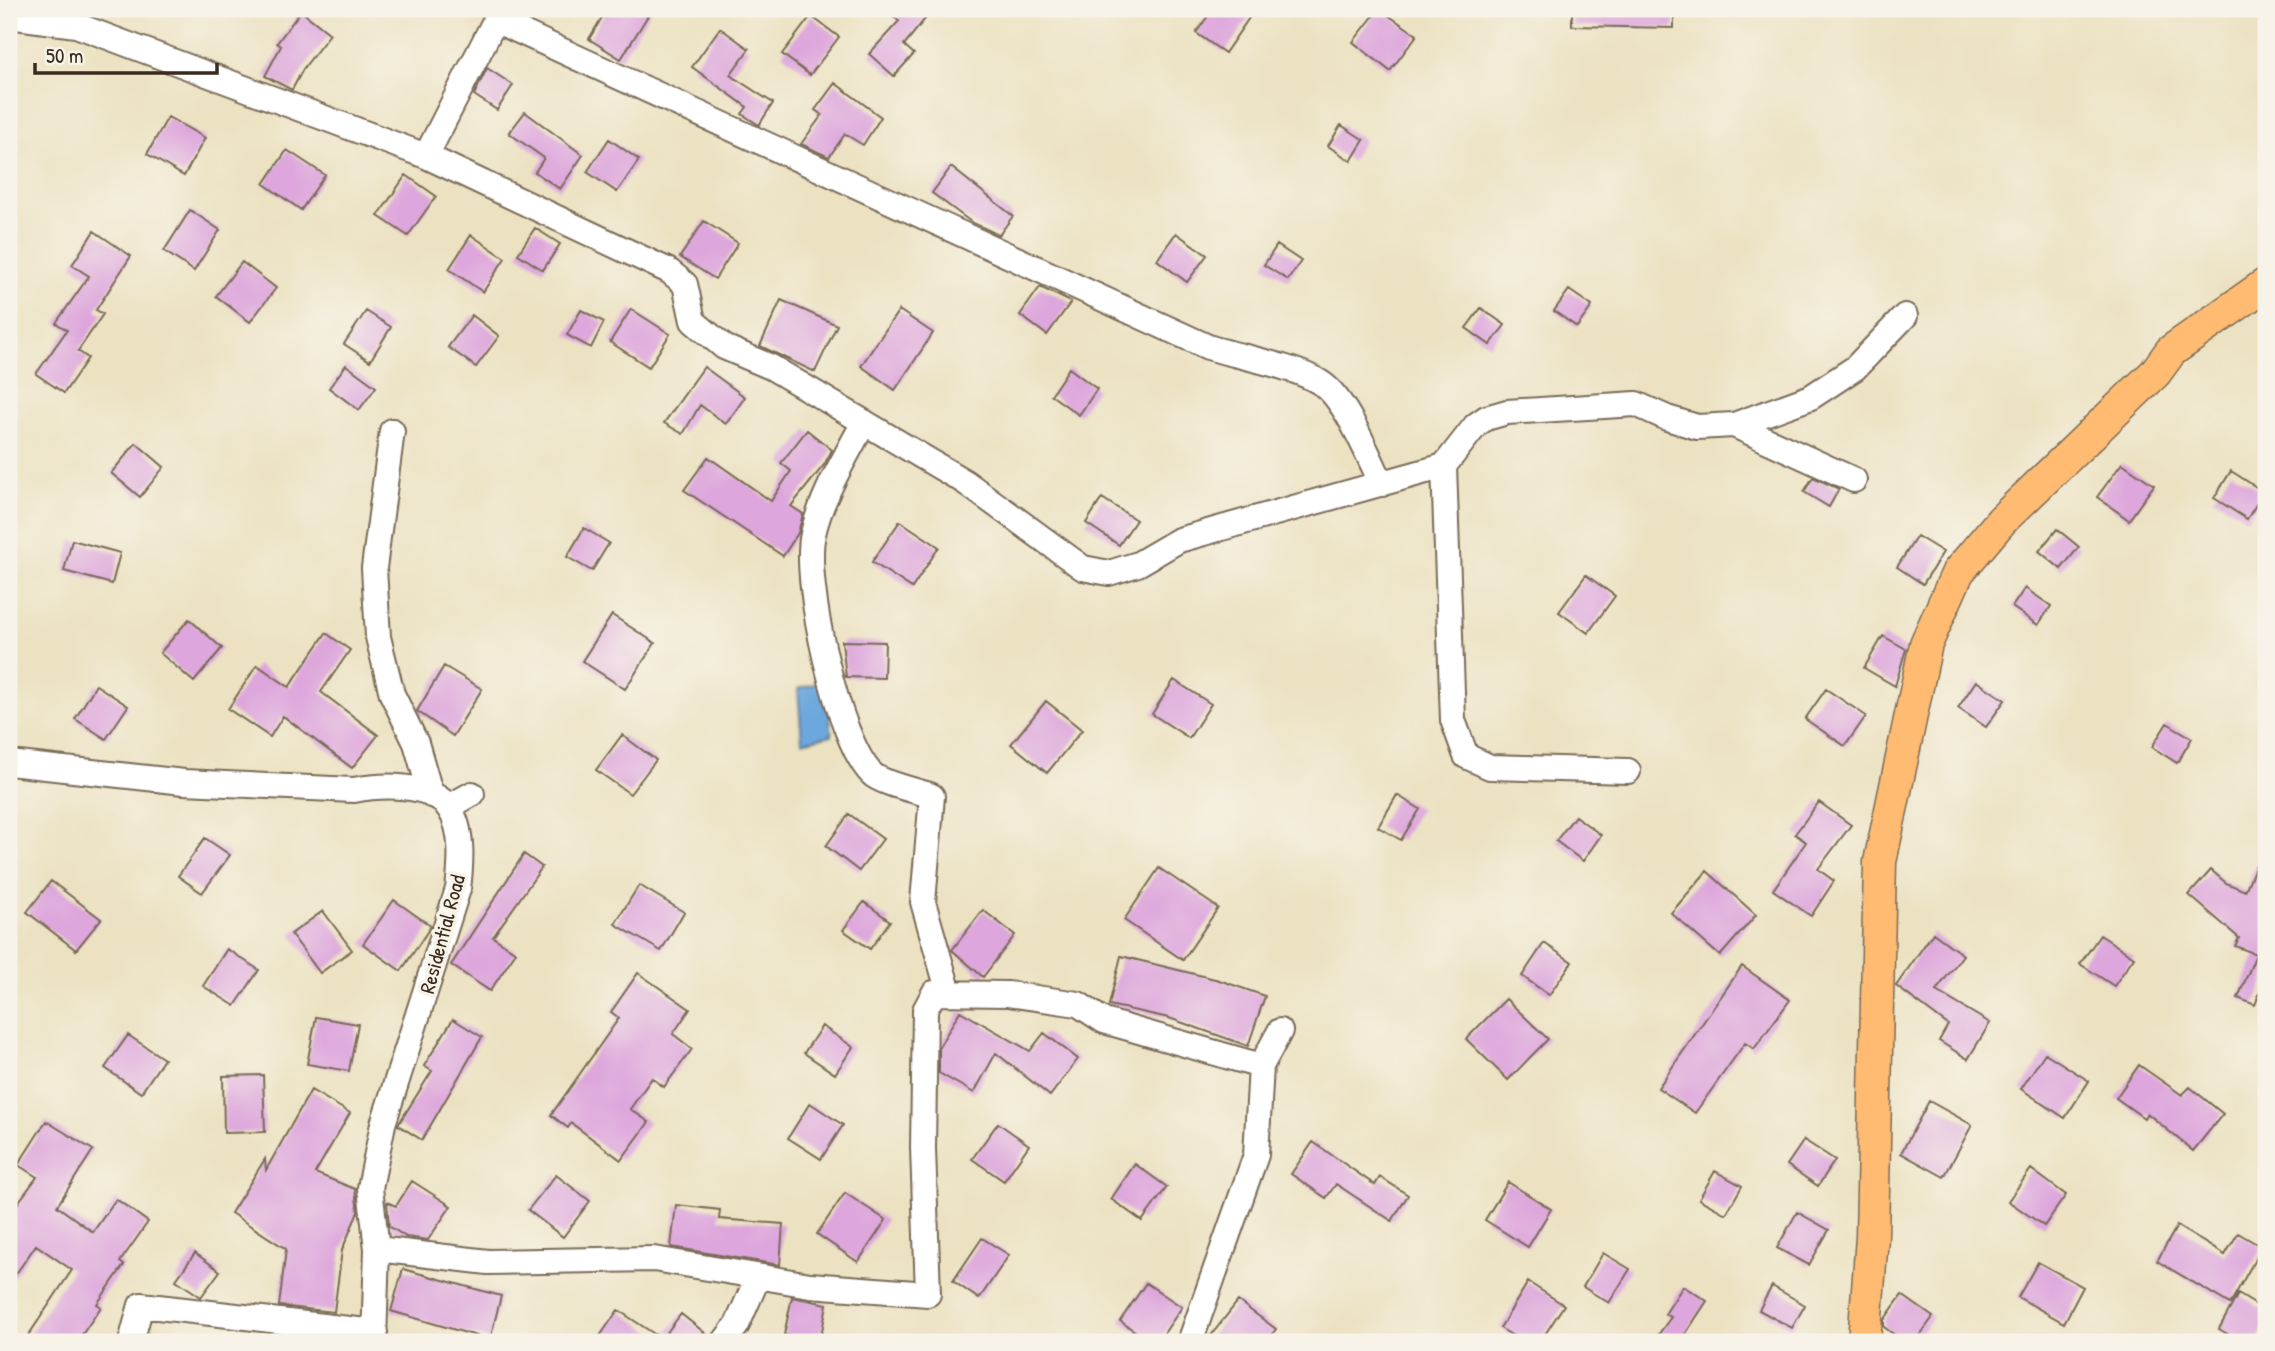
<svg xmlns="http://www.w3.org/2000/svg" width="2275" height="1351" font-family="'Patrick Hand',sans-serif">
<rect width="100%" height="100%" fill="#f7f3e8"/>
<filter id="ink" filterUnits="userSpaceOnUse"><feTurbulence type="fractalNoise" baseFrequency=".0143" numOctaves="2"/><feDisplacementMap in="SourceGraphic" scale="14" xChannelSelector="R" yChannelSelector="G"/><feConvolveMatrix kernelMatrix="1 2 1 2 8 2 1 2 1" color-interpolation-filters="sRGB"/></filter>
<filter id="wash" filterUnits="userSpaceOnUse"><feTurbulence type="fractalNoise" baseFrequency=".00686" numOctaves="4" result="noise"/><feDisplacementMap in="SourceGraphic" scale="28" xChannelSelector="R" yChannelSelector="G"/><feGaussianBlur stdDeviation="1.57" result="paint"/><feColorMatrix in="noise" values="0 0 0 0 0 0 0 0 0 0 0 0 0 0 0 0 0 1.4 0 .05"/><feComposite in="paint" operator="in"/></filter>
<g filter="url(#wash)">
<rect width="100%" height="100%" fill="#ece2c2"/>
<path fill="#6ca8dd" stroke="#54697e" stroke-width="2" d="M 826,681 L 832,735 L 802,742 L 798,689 Z"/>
<g id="blocks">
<path fill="#dda6dc" d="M 607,9 L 652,9 L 621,59 L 589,39 Z
M 884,9 L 933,9 L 904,45 L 914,54 L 894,76 L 869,54 L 899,21 Z
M 1213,9 L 1255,9 L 1225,53 L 1196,33 Z
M 1379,9 L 1417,35 L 1390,71 L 1353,42 Z
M 1572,9 L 1674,9 L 1674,28 L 1572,26 Z
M 301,11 L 330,34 L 303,69 L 292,90 L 265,76 L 281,46 L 277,43 Z
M 811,16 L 839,37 L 810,75 L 782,54 Z
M 720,28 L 749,49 L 730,75 L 773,103 L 759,125 L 742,114 L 747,107 L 692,67 Z
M 487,68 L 513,85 L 497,110 L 474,95 Z
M 835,83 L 881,117 L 863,145 L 845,134 L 829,157 L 801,144 L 822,115 L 815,110 Z
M 525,112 L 583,155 L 560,189 L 535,172 L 544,158 L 509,133 Z
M 168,117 L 205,138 L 184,176 L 147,154 Z
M 1341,125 L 1364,140 L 1351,161 L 1328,146 Z
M 609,139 L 639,160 L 617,192 L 587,172 Z
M 287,150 L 325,175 L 301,210 L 264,184 Z
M 951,167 L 1013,216 L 999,235 L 971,222 L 932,193 Z
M 406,175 L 436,196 L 408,236 L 378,216 Z
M 190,210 L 220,230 L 194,271 L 164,251 Z
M 704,221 L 738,243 L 715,279 L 680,257 Z
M 535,228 L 560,244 L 543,270 L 518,254 Z
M 94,231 L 131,256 L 96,310 L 103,314 L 78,351 L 88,358 L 64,393 L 36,374 L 67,330 L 56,323 L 89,276 L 72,265 Z
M 1176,233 L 1207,255 L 1187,282 L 1157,260 Z
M 471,235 L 505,258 L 483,292 L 449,269 Z
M 1277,245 L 1301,261 L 1288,280 L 1264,265 Z
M 242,262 L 276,288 L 250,322 L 216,296 Z
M 1040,287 L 1071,302 L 1047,335 L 1020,315 Z
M 1569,290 L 1592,306 L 1577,327 L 1554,311 Z
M 781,300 L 837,325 L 815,372 L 760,346 Z
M 1481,308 L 1505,325 L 1490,345 L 1466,328 Z
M 631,309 L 670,334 L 649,367 L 610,342 Z
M 581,310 L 604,322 L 591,348 L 567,335 Z
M 899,310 L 933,333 L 895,390 L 861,366 Z
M 366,311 L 391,327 L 370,361 L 344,344 Z
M 472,315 L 499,336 L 476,367 L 448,347 Z
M 346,365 L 376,387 L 359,410 L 329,388 Z
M 704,367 L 745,397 L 726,424 L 700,405 L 683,434 L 664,423 Z
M 1069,368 L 1097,389 L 1079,415 L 1051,395 Z
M 807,430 L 832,450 L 824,465 L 791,506 L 803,514 L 798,533 L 783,556 L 684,490 L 708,457 L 771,501 L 791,471 L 781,463 Z
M 136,443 L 164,467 L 140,497 L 111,473 Z
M 2122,463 L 2154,485 L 2129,520 L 2097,497 Z
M 2231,471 L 2264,492 L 2247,519 L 2214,498 Z
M 1813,477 L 1839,489 L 1829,507 L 1804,492 Z
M 1102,498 L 1136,520 L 1119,545 L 1086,523 Z
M 900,521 L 939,547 L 912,588 L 872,562 Z
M 584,528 L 609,543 L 592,571 L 567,557 Z
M 2057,529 L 2079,547 L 2061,569 L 2039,551 Z
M 1917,536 L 1943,552 L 1923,584 L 1897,567 Z
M 72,540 L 120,553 L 112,584 L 64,571 Z
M 1586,575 L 1615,596 L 1588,633 L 1559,612 Z
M 2025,588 L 2051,606 L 2038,625 L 2012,607 Z
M 612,615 L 655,643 L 625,689 L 582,661 Z
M 189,619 L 222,648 L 194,682 L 160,653 Z
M 326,633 L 350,650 L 321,692 L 378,735 L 352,768 L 283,716 L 270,737 L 228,709 L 257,665 L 289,687 Z
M 1883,636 L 1906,649 L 1895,686 L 1864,668 Z
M 842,641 L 885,642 L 884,678 L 846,677 Z
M 444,666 L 482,689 L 453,736 L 417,711 Z
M 1174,680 L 1211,704 L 1189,738 L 1152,714 Z
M 1976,681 L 2005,700 L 1986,727 L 1958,708 Z
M 96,685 L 128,706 L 106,739 L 75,719 Z
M 1826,689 L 1866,716 L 1845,746 L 1805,719 Z
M 1046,701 L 1082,730 L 1047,773 L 1011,744 Z
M 2167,723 L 2192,738 L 2177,763 L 2152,747 Z
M 622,735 L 656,760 L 630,794 L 596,770 Z
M 1397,795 L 1420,809 L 1401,840 L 1378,827 Z
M 1819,802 L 1851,825 L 1818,869 L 1834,881 L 1811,916 L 1773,890 L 1806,842 L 1795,834 Z
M 849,814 L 883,839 L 859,871 L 826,846 Z
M 1575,816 L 1601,835 L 1583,861 L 1556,841 Z
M 205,838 L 230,855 L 202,893 L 178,876 Z
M 2266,842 L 2266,977 L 2255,1005 L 2238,998 L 2256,954 L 2235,946 L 2239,938 L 2189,895 L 2211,870 L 2226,883 L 2245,891 Z
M 524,854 L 542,867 L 493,937 L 516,952 L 490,991 L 451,965 Z
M 1159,868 L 1218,908 L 1183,960 L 1124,920 Z
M 1707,871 L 1756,915 L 1720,956 L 1671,913 Z
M 51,881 L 101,919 L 76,950 L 27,912 Z
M 639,885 L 684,912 L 661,951 L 615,924 Z
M 394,900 L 431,926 L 401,971 L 363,944 Z
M 864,902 L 890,921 L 870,949 L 843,930 Z
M 983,910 L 1015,935 L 983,977 L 952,950 Z
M 323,911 L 352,950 L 320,973 L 291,934 Z
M 1933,933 L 1963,955 L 1936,991 L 1990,1023 L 1968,1059 L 1939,1041 L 1948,1025 L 1896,986 Z
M 2100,935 L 2134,957 L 2114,986 L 2080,964 Z
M 1544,943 L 1572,962 L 1549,995 L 1522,976 Z
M 227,949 L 259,970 L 235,1006 L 203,986 Z
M 1121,956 L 1219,980 L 1265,996 L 1248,1046 L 1169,1018 L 1109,1005 Z
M 1742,966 L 1790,1000 L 1754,1049 L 1745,1043 L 1695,1113 L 1658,1088 Z
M 638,973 L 690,1009 L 673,1034 L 692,1049 L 664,1087 L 652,1078 L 630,1109 L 649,1122 L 621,1160 L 571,1123 L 568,1128 L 551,1115 L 619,1018 L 611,1012 Z
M 1506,999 L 1548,1039 L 1508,1080 L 1466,1039 Z
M 960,1011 L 1030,1051 L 1044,1033 L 1078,1059 L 1050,1096 L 996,1053 L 974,1093 L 939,1073 L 939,1047 Z
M 316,1017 L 358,1024 L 349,1071 L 307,1064 Z
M 453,1019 L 482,1037 L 422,1140 L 398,1125 L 432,1071 L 424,1066 Z
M 822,1026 L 853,1047 L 835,1074 L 804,1053 Z
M 128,1035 L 164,1059 L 141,1093 L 105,1068 Z
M 2045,1053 L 2089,1081 L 2065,1118 L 2021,1089 Z
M 2139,1065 L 2182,1095 L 2190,1087 L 2223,1114 L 2193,1151 L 2147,1113 L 2144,1118 L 2116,1098 Z
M 263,1075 L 265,1132 L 224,1133 L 223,1076 Z
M 311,1090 L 350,1113 L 315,1173 L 355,1189 L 358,1212 L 342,1250 L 334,1312 L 279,1306 L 286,1249 L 231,1213 L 265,1159 L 266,1170 Z
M 1929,1101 L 1972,1125 L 1944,1177 L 1901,1153 Z
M 810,1103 L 843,1125 L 821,1159 L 788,1138 Z
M 46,1121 L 93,1150 L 57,1206 L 93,1232 L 116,1199 L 148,1222 L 120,1262 L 124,1265 L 97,1304 L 101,1307 L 77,1342 L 24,1342 L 72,1270 L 36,1245 L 9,1284 L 9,1215 L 37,1177 L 18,1165 Z
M 998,1123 L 1029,1145 L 1004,1181 L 972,1159 Z
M 1804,1140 L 1835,1160 L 1818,1186 L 1787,1165 Z
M 1313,1142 L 1375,1185 L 1380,1177 L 1408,1195 L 1392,1221 L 1336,1184 L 1326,1198 L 1291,1174 Z
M 1135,1164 L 1167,1187 L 1142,1221 L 1111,1199 Z
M 2031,1169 L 2066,1195 L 2044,1226 L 2008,1201 Z
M 1715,1171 L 1742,1186 L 1726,1214 L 1699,1199 Z
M 556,1175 L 590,1201 L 563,1237 L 528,1210 Z
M 412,1181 L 451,1206 L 428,1240 L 406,1237 L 389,1226 L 387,1202 L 396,1206 Z
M 1508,1182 L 1551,1209 L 1528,1247 L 1485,1220 Z
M 845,1193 L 886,1220 L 858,1262 L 817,1234 Z
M 676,1205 L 720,1210 L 719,1219 L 783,1224 L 780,1265 L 671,1247 Z
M 1797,1212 L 1829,1230 L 1809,1265 L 1777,1248 Z
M 2177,1226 L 2225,1255 L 2238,1233 L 2262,1247 L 2230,1304 L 2157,1261 Z
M 982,1238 L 1009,1255 L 979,1299 L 953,1281 Z
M 195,1253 L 220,1271 L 201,1297 L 176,1280 Z
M 1603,1253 L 1630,1269 L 1609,1303 L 1583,1287 Z
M 2038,1262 L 2083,1287 L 2064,1323 L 2018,1297 Z
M 403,1269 L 501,1296 L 490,1340 L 391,1311 Z
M 1528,1282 L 1564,1305 L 1540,1342 L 1523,1342 L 1500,1328 Z
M 1146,1283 L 1182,1307 L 1158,1342 L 1151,1342 L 1120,1321 Z
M 1683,1286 L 1707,1301 L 1680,1342 L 1653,1342 L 1671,1317 L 1665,1314 Z
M 1772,1286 L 1805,1305 L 1792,1328 L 1759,1310 Z
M 2238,1294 L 2266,1311 L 2266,1324 L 2256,1342 L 2241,1342 L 2219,1329 Z
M 1902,1295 L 1933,1317 L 1915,1342 L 1904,1342 L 1884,1327 L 1884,1320 Z
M 792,1297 L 827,1304 L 820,1342 L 784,1335 Z
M 1238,1301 L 1276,1329 L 1266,1342 L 1206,1342 Z
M 618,1310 L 662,1339 L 681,1314 L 710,1337 L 709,1342 L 596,1342 Z"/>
</g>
</g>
<g filter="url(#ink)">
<use href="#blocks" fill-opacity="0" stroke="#796a57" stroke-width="2"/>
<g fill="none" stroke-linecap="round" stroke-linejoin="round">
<g stroke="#796a57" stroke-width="28">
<path id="minor" d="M 9,16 L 76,25 L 426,156 L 669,271 L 685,284 L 693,321 L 724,347 L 771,367 L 965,482 L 1083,568 L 1109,573 L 1138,564 L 1179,540 L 1444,466 L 1476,425 L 1486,418 L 1507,412 L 1636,404 L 1667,418 L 1697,427 L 1734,425 L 1854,480
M 495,20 L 1208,347 C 1240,357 1295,366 1321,383 C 1346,399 1368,456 1382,484
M 426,156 L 501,9
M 864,422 C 846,457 822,494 813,534 C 802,579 838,742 872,774 C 881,783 918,791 932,796 L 923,902 L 949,993
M 1734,425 L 1811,397 L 1855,368 L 1905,316
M 392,431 L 374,568 L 378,637 L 392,694 L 416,743 L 431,795
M 1444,466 L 1453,720 L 1466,756 L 1490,767 L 1628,771
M 9,763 L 184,782 L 354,790 C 380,785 431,782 449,808 C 464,830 461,864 458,889 L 383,1124 L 370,1188 L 377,1249 L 374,1342
M 448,807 L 472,794
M 1261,1066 L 1280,1031
M 377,1249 L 488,1262 L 654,1259 L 810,1285 L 928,1294 L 923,1148 L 925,1010 L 934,993 L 1008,994 L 1078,1004 L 1104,1021 L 1261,1066 L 1256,1155 L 1190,1342
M 131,1342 L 141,1305 L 375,1332
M 724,1342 L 737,1325 L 758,1277"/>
</g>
<g stroke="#796a57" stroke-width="35">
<path id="major" d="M 1864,1342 L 1872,1237 L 1880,862 L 1926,644 L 1958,572 L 2002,520 L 2155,373 L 2171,351 L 2266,284"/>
</g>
<use href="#minor" stroke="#fff" stroke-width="24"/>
<use href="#major" stroke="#ffbb71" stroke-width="32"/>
</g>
</g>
<g text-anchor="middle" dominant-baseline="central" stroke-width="7" stroke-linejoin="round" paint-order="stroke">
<g font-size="21" fill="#3b2a1e" stroke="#f7f3e8">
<text transform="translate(442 934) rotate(-75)">Residential Road</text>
</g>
</g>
<rect width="2275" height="1351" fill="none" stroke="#f7f3e8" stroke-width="35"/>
<path d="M35 63v10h182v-10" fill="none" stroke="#3b2a1e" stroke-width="3.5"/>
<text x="46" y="63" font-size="21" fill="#3b2a1e" stroke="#f7f3e8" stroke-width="5" paint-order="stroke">50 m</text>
</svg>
